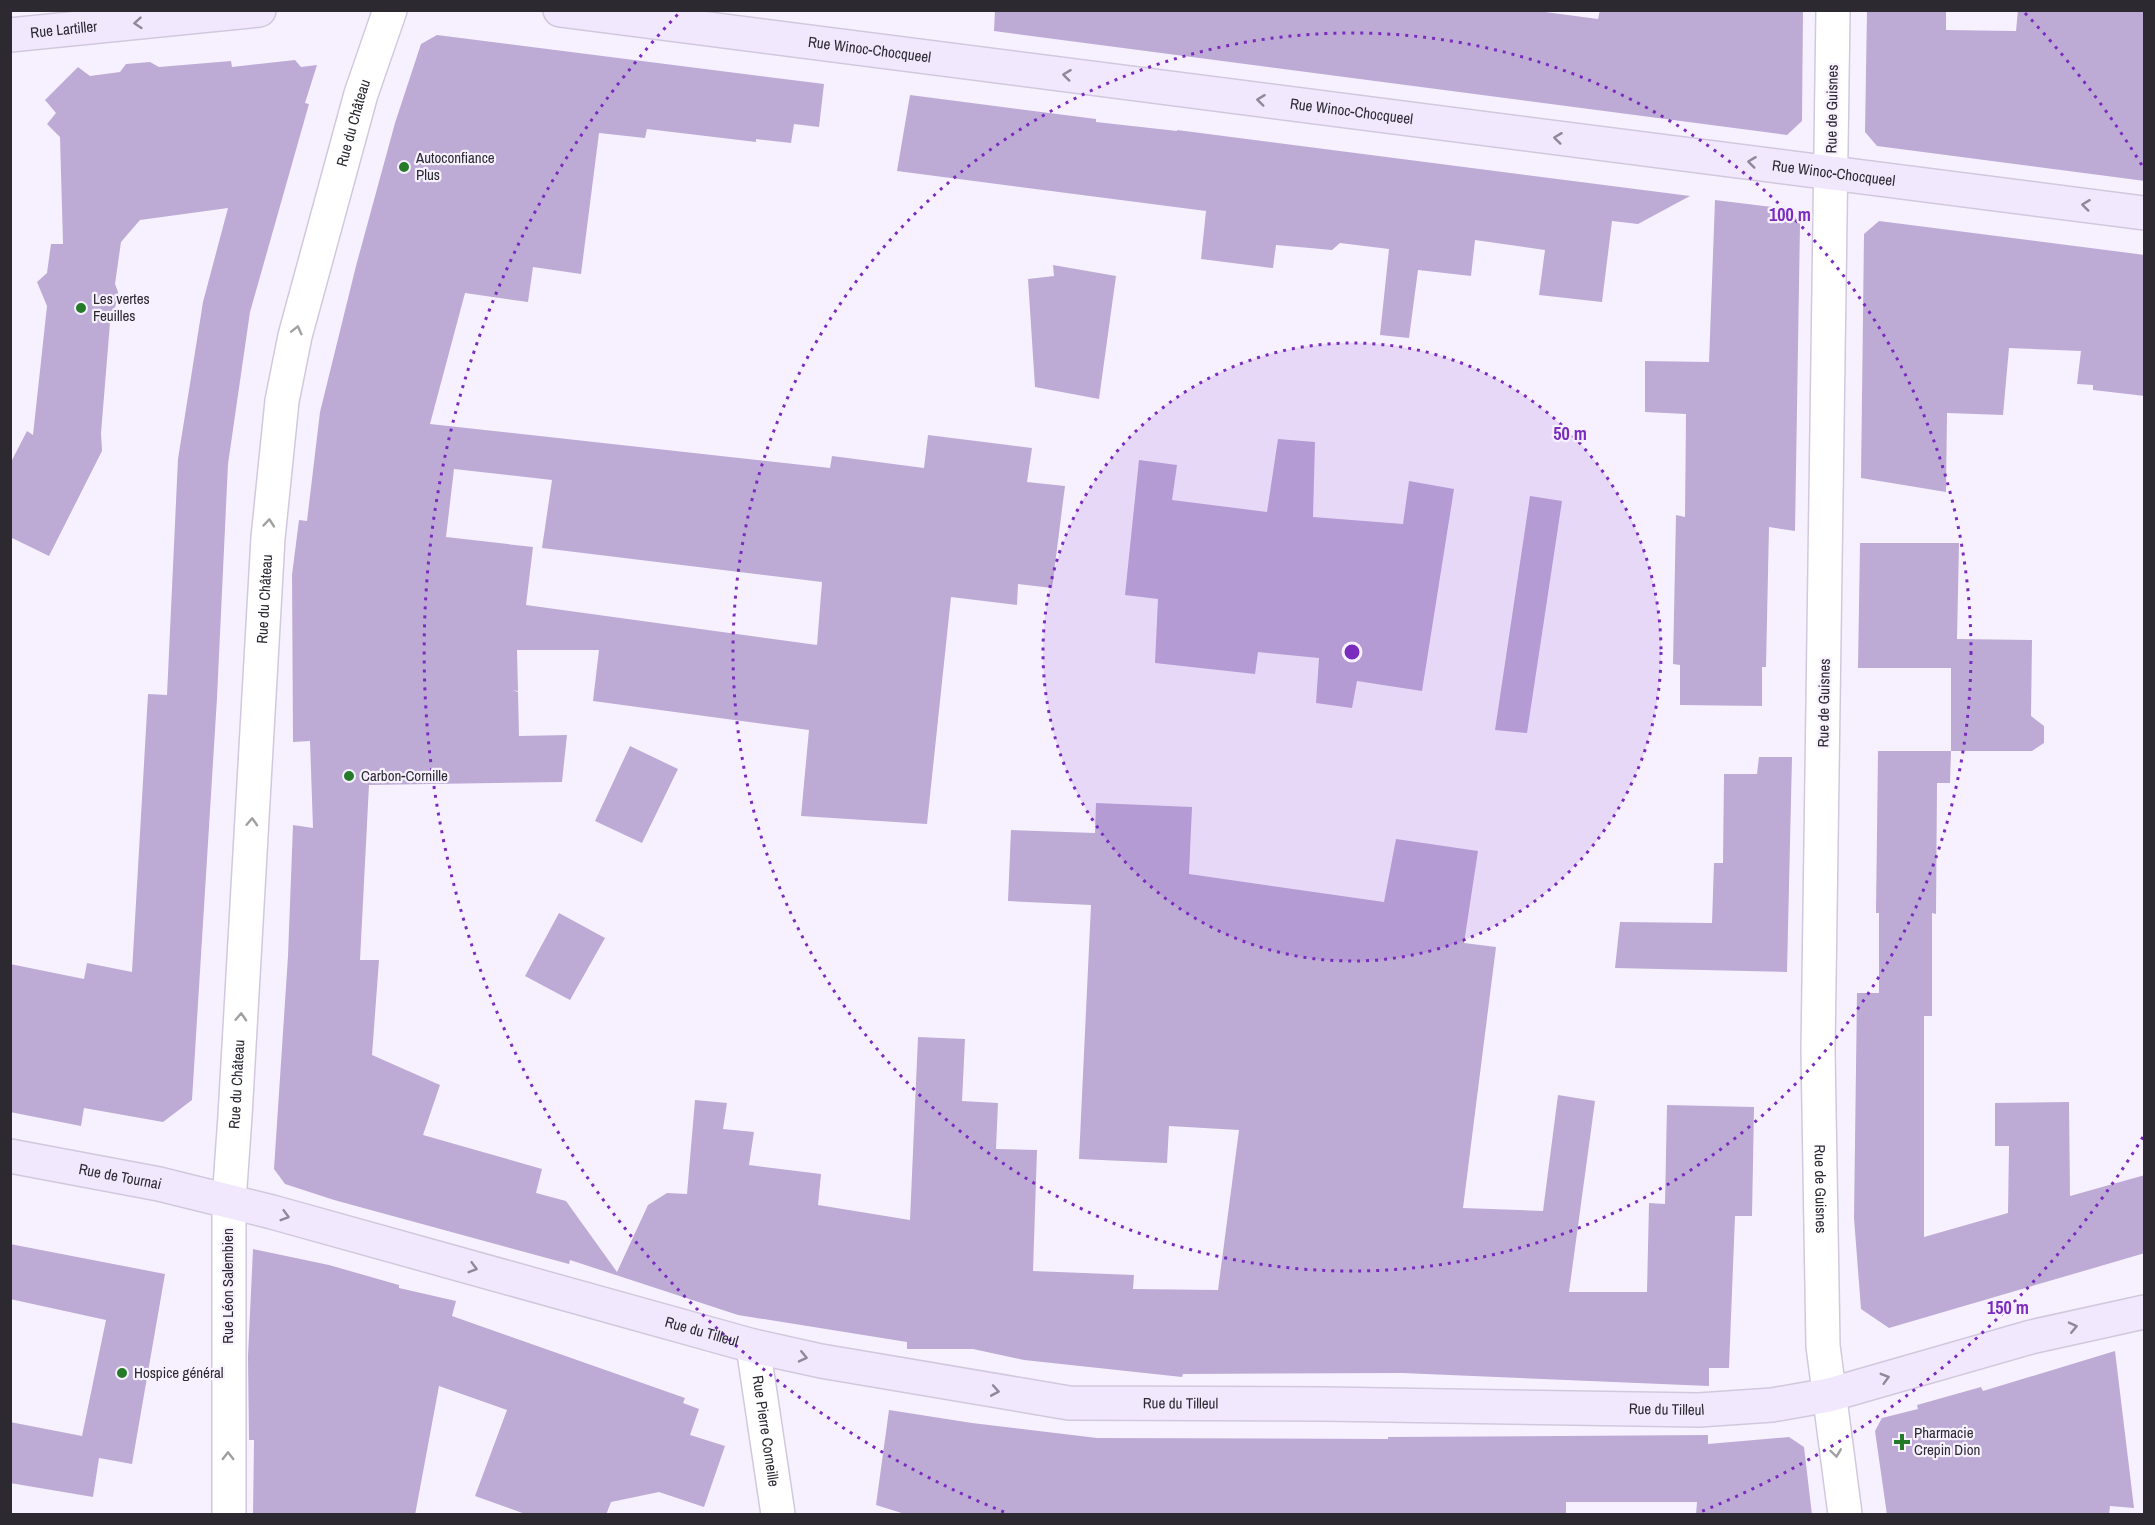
<svg xmlns="http://www.w3.org/2000/svg" width="2155" height="1525" viewBox="0 0 2155 1525" font-family="'Archivo Narrow',sans-serif">
<style>
.building{fill:#bdabd6;fill-rule:evenodd}
.lines{fill:none;stroke-linecap:round;stroke-linejoin:round}
.street-casing{stroke:#d1c8de;stroke-width:36}
.secondary-casing{stroke:#d1c8de;stroke-width:36}
.street{stroke:#fff;stroke-width:33}
.secondary{stroke:#f2e8fe;stroke-width:33}
.oneway{stroke:#8f8898}
.oneway2{stroke:#a09fa2}
.ring{fill:none;stroke:#7b2cbf;stroke-width:3;stroke-dasharray:3 6}
.poi-dot{fill:#257b29;stroke:#f7f1ff;stroke-width:2}
.labels{text-anchor:middle;stroke-width:4.5;stroke-linejoin:round;paint-order:stroke}
.street-label{font-size:15px;fill:#2c2931;stroke:#f7f1ff}
.poi-label{font-size:15px;fill:#2c2931;stroke:#f7f1ff;text-anchor:start}
.centre{fill:#7b2cbf;stroke:#f7f1ff;stroke-width:3}
.ring-label{font-size:18px;text-anchor:middle;font-weight:bold;fill:#7b2cbf;stroke:#f7f1ff;stroke-width:4.5;stroke-linejoin:round;paint-order:stroke}
</style>
<rect width="100%" height="100%" fill="#f7f1ff"/>
<!-- building -->
<path class="building" d="M 995,10 L 1530,10 L 1598,19 L 1600,10 L 1803,10 L 1802,121 L 1787,135 L 994,31 Z
M 1867,10 L 1946,10 L 1946,30 L 2016,31 L 2018,10 L 2145,10 L 2145,181 L 1877,146 L 1865,132 Z
M 437,35 L 824,84 L 819,127 L 794,124 L 791,143 L 756,139 L 756,142 L 647,129 L 645,138 L 599,133 L 581,274 L 533,267 L 528,302 L 465,293 L 430,424 L 830,468 L 832,456 L 924,468 L 928,435 L 1032,448 L 1027,482 L 1065,486 L 1052,588 L 1018,584 L 1017,605 L 951,597 L 927,824 L 801,816 L 809,730 L 593,701 L 599,650 L 517,650 L 518,691 L 513,690 L 518,692 L 519,736 L 567,735 L 562,782 L 369,785 L 360,960 L 379,960 L 372,1055 L 440,1085 L 423,1135 L 542,1169 L 536,1193 L 566,1201 L 617,1272 L 648,1205 L 667,1193 L 687,1194 L 695,1100 L 727,1103 L 723,1129 L 754,1132 L 749,1165 L 821,1174 L 818,1205 L 910,1220 L 918,1037 L 965,1039 L 962,1101 L 998,1103 L 996,1149 L 1037,1150 L 1033,1271 L 1134,1275 L 1133,1289 L 1218,1290 L 1239,1130 L 1169,1126 L 1167,1163 L 1079,1159 L 1091,905 L 1008,901 L 1011,830 L 1095,833 L 1096,803 L 1192,807 L 1189,874 L 1384,902 L 1396,839 L 1478,851 L 1464,943 L 1496,947 L 1463,1208 L 1543,1211 L 1558,1095 L 1595,1101 L 1569,1292 L 1647,1292 L 1649,1203 L 1665,1204 L 1667,1105 L 1754,1107 L 1752,1216 L 1735,1216 L 1729,1368 L 1709,1368 L 1709,1386 L 1402,1373 L 1183,1374 L 1182,1377 L 1024,1360 L 973,1349 L 907,1349 L 907,1342 L 738,1315 L 570,1260 L 569,1264 L 334,1200 L 285,1184 L 274,1169 L 288,956 L 293,825 L 313,828 L 310,741 L 293,742 L 292,575 L 299,520 L 307,521 L 320,412 L 356,266 L 395,123 L 421,44 ZM 454,469 L 552,480 L 542,548 L 822,582 L 817,645 L 526,605 L 533,547 L 446,537 Z
M 295,60 L 301,67 L 317,65 L 305,103 L 309,104 L 250,312 L 228,464 L 217,698 L 192,1100 L 163,1122 L 84,1108 L 81,1126 L 10,1112 L 10,964 L 84,979 L 87,963 L 132,972 L 148,694 L 167,695 L 178,459 L 203,302 L 228,208 L 140,220 L 121,242 L 115,284 L 118,292 L 116,304 L 110,323 L 101,433 L 102,451 L 49,556 L 10,537 L 10,464 L 27,431 L 33,435 L 47,306 L 37,282 L 47,273 L 51,244 L 63,244 L 60,137 L 47,124 L 56,113 L 45,100 L 78,67 L 90,76 L 120,72 L 126,64 L 150,62 L 159,67 L 231,61 L 232,67 Z
M 910,95 L 1096,119 L 1096,122 L 1177,131 L 1177,130 L 1690,196 L 1638,224 L 1612,221 L 1602,302 L 1539,295 L 1545,250 L 1475,240 L 1471,276 L 1418,270 L 1409,338 L 1380,335 L 1389,249 L 1340,243 L 1332,250 L 1276,245 L 1273,268 L 1201,259 L 1206,211 L 897,171 Z
M 1715,200 L 1789,209 L 1800,224 L 1795,531 L 1769,527 L 1766,667 L 1762,667 L 1762,706 L 1680,705 L 1680,665 L 1673,664 L 1676,515 L 1685,517 L 1686,414 L 1645,412 L 1645,361 L 1709,362 Z
M 1879,221 L 2145,255 L 2145,396 L 2093,390 L 2093,385 L 2077,384 L 2081,351 L 2009,348 L 2003,415 L 1947,413 L 1946,492 L 1861,478 L 1864,234 Z
M 1053,265 L 1116,276 L 1099,399 L 1035,387 L 1028,279 L 1054,276 Z
M 1278,439 L 1315,442 L 1313,517 L 1403,524 L 1409,481 L 1454,489 L 1422,691 L 1357,681 L 1352,708 L 1316,703 L 1319,658 L 1258,652 L 1255,674 L 1155,663 L 1158,599 L 1125,595 L 1139,460 L 1177,465 L 1172,500 L 1267,512 Z
M 1530,496 L 1562,501 L 1527,733 L 1495,730 Z
M 1860,543 L 1959,543 L 1957,639 L 2032,640 L 2031,716 L 2044,726 L 2044,743 L 2032,751 L 1951,751 L 1951,668 L 1858,668 Z
M 630,746 L 678,769 L 642,843 L 595,821 Z
M 1878,751 L 1951,751 L 1950,783 L 1937,783 L 1936,914 L 1932,913 L 1932,1016 L 1924,1016 L 1924,1237 L 2008,1213 L 2009,1146 L 1995,1146 L 1995,1103 L 2069,1102 L 2070,1196 L 2145,1175 L 2145,1253 L 1889,1328 L 1861,1309 L 1854,1218 L 1857,993 L 1879,993 L 1879,913 L 1876,913 Z
M 1759,757 L 1792,757 L 1787,972 L 1615,968 L 1620,922 L 1712,923 L 1714,863 L 1723,863 L 1724,774 L 1757,774 Z
M 559,913 L 605,938 L 570,1000 L 525,976 Z
M 10,1244 L 165,1274 L 132,1464 L 99,1458 L 93,1497 L 10,1483 L 10,1422 L 82,1436 L 106,1320 L 10,1299 Z
M 253,1249 L 329,1265 L 399,1285 L 399,1288 L 456,1301 L 452,1316 L 685,1398 L 683,1403 L 699,1409 L 690,1435 L 725,1446 L 704,1507 L 659,1492 L 611,1502 L 606,1515 L 528,1515 L 475,1496 L 507,1410 L 439,1386 L 415,1515 L 253,1515 L 254,1440 L 249,1440 L 248,1356 Z
M 2115,1351 L 2134,1508 L 2110,1506 L 2109,1515 L 1887,1515 L 1875,1431 L 1882,1418 L 1918,1409 L 1917,1405 L 1981,1387 L 1983,1391 Z
M 889,1410 L 972,1423 L 1097,1438 L 1388,1439 L 1388,1437 L 1708,1435 L 1708,1444 L 1789,1437 L 1804,1447 L 1812,1515 L 1696,1515 L 1697,1502 L 1566,1502 L 1566,1515 L 908,1515 L 876,1505 Z"/>
<g class="lines">
<defs>
<g id="street">
<path id="s1" d="M 1833,10 L 1818,1051 L 1823,1346 L 1845,1514"/>
<path id="s2" d="M 753,1346 L 778,1514"/>
<path id="s3" d="M 229,1514 L 229,1201 L 235,1116 L 268,538 L 282,401 L 295,336 L 361,94 L 390,10"/>
</g>
<g id="secondary">
<path id="s4" d="M 560,10 L 2144,213"/>
<path id="s5" d="M 10,35 L 259,10"/>
<path id="s6" d="M 10,1156 L 159,1184 L 272,1212 L 753,1346 L 821,1361 L 1069,1403 L 1324,1404 L 1699,1410 L 1772,1405 L 1829,1395 L 2031,1337 L 2144,1312"/>
</g>
</defs>
<!-- street casing -->
<use href="#street" class="street-casing"/>
<!-- secondary casing -->
<use href="#secondary" class="secondary-casing"/>
<!-- street -->
<use href="#street" class="street"/>
<!-- secondary -->
<use href="#secondary" class="secondary"/>
</g>
<!-- one-way arrows -->
<defs><path id="oneway-chevron" d="M-2-3.5L2.5 0L-2 3.5" fill="none" stroke-width="1.6" stroke-linecap="round" stroke-linejoin="round" transform="scale(1.5)"/></defs>
<g class="oneway">
<use href="#oneway-chevron" transform="translate(138 23) rotate(175)"/>
<use href="#oneway-chevron" transform="translate(1067 75) rotate(-173)"/>
<use href="#oneway-chevron" transform="translate(1261 100) rotate(-173)"/>
<use href="#oneway-chevron" transform="translate(1558 138) rotate(-173)"/>
<use href="#oneway-chevron" transform="translate(1752 162) rotate(-173)"/>
<use href="#oneway-chevron" transform="translate(2086 205) rotate(-173)"/>
<use href="#oneway-chevron" transform="translate(285 1216) rotate(16)"/>
<use href="#oneway-chevron" transform="translate(473 1268) rotate(16)"/>
<use href="#oneway-chevron" transform="translate(2073 1327) rotate(-13)"/>
<use href="#oneway-chevron" transform="translate(803 1357) rotate(13)"/>
<use href="#oneway-chevron" transform="translate(1885 1378) rotate(-16)"/>
<use href="#oneway-chevron" transform="translate(995 1391) rotate(10)"/>
</g>
<g class="oneway2">
<use href="#oneway-chevron" transform="translate(297 330) rotate(-76)"/>
<use href="#oneway-chevron" transform="translate(269 523) rotate(-85)"/>
<use href="#oneway-chevron" transform="translate(252 822) rotate(-87)"/>
<use href="#oneway-chevron" transform="translate(241 1017) rotate(-87)"/>
<use href="#oneway-chevron" transform="translate(1836 1453) rotate(82)"/>
<use href="#oneway-chevron" transform="translate(228 1456) rotate(-90)"/>
</g>
<!-- distance rings -->
<circle cx="1352" cy="652" r="309" fill="#7b2cbf" fill-opacity=".12"/>
<g class="ring">
<circle cx="1352" cy="652" r="309"/>
<circle cx="1352" cy="652" r="619"/>
<path d="M2143 1137A928 928 0 0 1 1700 1512M1004 1512A928 928 0 0 1 679 13M2025 13A928 928 0 0 1 2143 167"/>
</g>
<!-- markers -->
<g class="poi-dot">
<circle cx="404" cy="167" r="6"/>
<circle cx="81" cy="308" r="6"/>
<circle cx="349" cy="776" r="6"/>
<circle cx="122" cy="1373" r="6"/>
<path d="M1899 1433h6v6h6v6h-6v6h-6v-6h-6v-6h6z"/>
</g>
<g class="labels">
<!-- street labels -->
<g class="street-label">
<text dy="5" stroke="none"><textPath href="#s5" startOffset="54">Rue Lartiller</textPath></text>
<text dy="5" stroke="none"><textPath href="#s4" startOffset="312">Rue Winoc-Chocqueel</textPath></text>
<text transform="translate(1832 109) rotate(-89)" y="5">Rue de Guisnes</text>
<text dy="5" stroke="none"><textPath href="#s4" startOffset="798">Rue Winoc-Chocqueel</textPath></text>
<text dy="5" stroke="none"><textPath href="#s3" startOffset="1402">Rue du Château</textPath></text>
<text dy="5" stroke="none"><textPath href="#s4" startOffset="1284">Rue Winoc-Chocqueel</textPath></text>
<text dy="5" stroke="none"><textPath href="#s3" startOffset="916">Rue du Château</textPath></text>
<text transform="translate(1824 703) rotate(-89)" y="5">Rue de Guisnes</text>
<text dy="5" stroke="none"><textPath href="#s3" startOffset="430">Rue du Château</textPath></text>
<text dy="5" stroke="none"><textPath href="#s6" startOffset="112">Rue de Tournai</textPath></text>
<text dy="5" stroke="none"><textPath href="#s1" startOffset="1179">Rue de Guisnes</textPath></text>
<text transform="translate(228 1286) rotate(-90)" y="5">Rue Léon Salembien</text>
<text dy="5" stroke="none"><textPath href="#s6" startOffset="714">Rue du Tilleul</textPath></text>
<text dy="5" stroke="none"><textPath href="#s6" startOffset="1200">Rue du Tilleul</textPath></text>
<text dy="5" stroke="none"><textPath href="#s6" startOffset="1686">Rue du Tilleul</textPath></text>
<text dy="5" stroke="none"><textPath href="#s2" startOffset="86">Rue Pierre Corneille</textPath></text>
</g>
<!-- poi labels -->
<g class="poi-label">
<text x="416" y="163">Autoconfiance<tspan x="416" dy="17">Plus</tspan></text>
<text x="93" y="304">Les vertes<tspan x="93" dy="17">Feuilles</tspan></text>
<text x="361" y="781">Carbon-Cornille</text>
<text x="134" y="1378">Hospice général</text>
<text x="1914" y="1438">Pharmacie<tspan x="1914" dy="17">Crepin Dion</tspan></text>
</g>
</g>
<circle cx="1352" cy="652" r="9" class="centre"/>
<g class="ring-label">
<text x="1790" y="221">100 m</text>
<text x="1570" y="440">50 m</text>
<text x="2008" y="1314">150 m</text>
</g>
<!-- border -->
<rect width="2155" height="1525" fill="none" stroke="#2c2931" stroke-width="24"/>
</svg>
